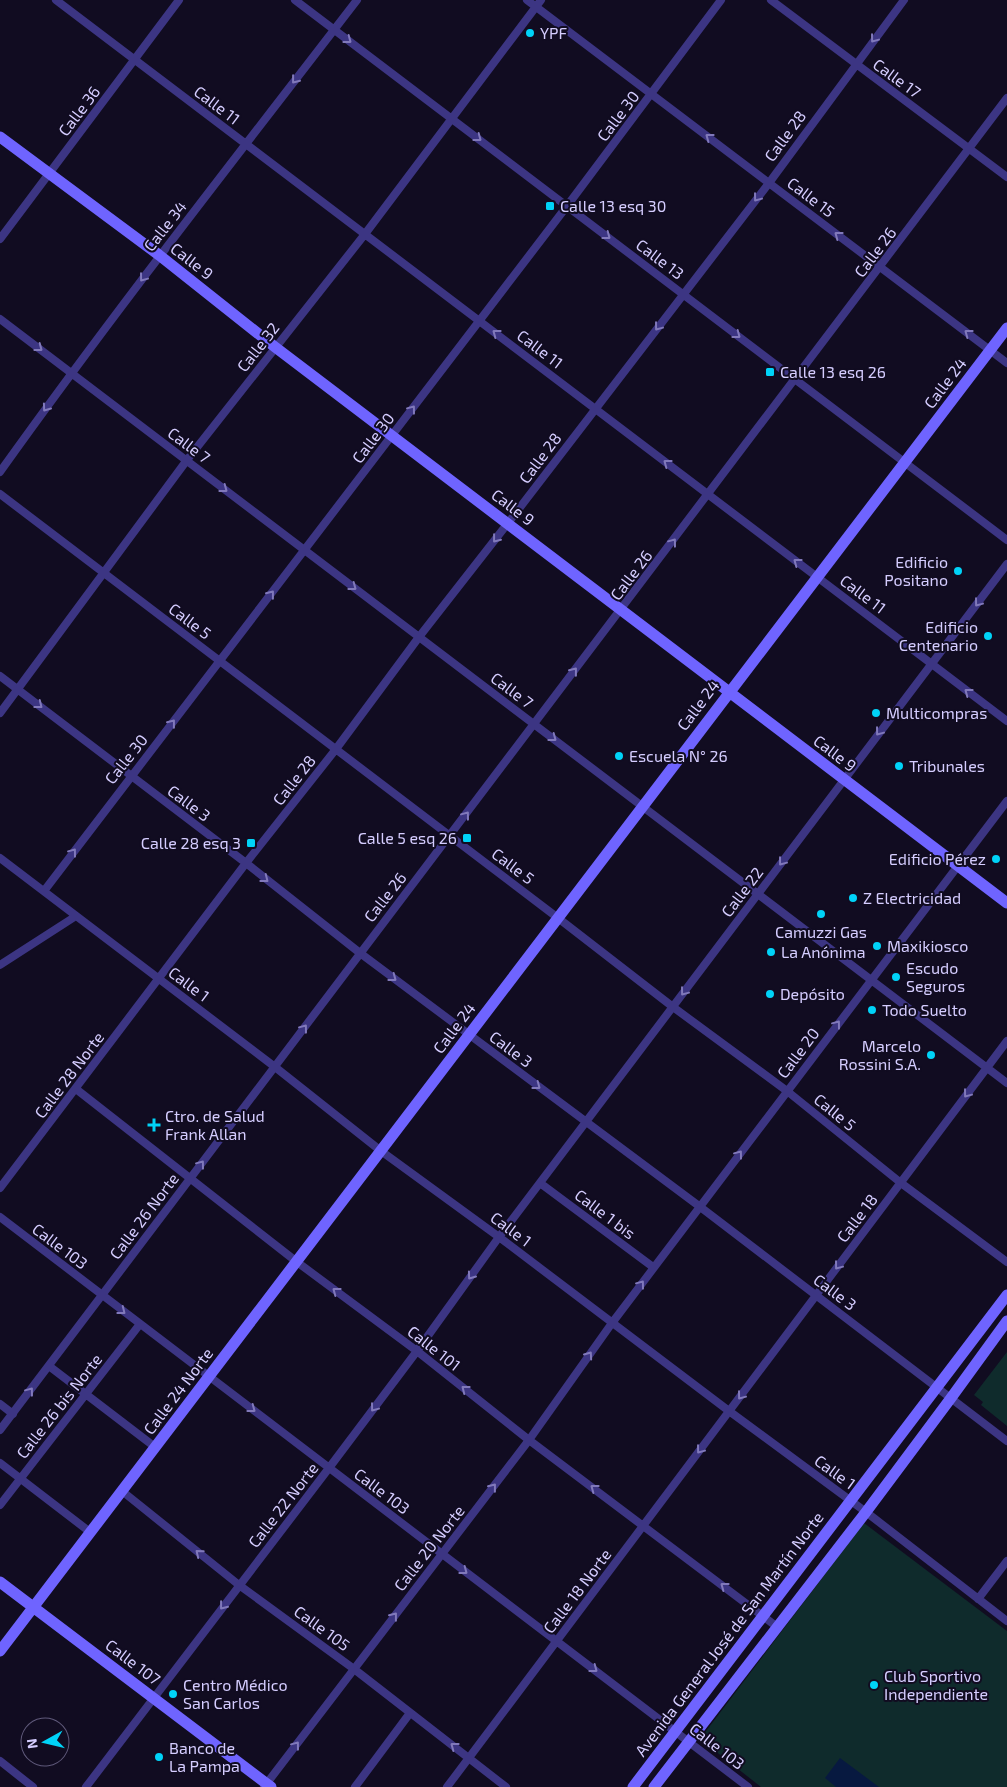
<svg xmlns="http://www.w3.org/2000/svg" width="1007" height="1787" viewBox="0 0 1007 1787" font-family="'Exo 2',sans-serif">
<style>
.green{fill:#0f2b2c}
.water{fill:#071940}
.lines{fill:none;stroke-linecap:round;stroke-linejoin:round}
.street{stroke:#3c3583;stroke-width:8}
.secondary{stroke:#6f64ff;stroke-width:11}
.oneway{stroke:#8179bb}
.poi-dot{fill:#00d3f8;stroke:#110c21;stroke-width:2}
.labels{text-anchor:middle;stroke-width:4;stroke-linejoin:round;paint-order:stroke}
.poi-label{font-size:16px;fill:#d5cdff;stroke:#110c21;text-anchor:start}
.street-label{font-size:16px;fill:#d5cdff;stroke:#110c21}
</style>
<rect width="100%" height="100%" fill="#110c21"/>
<!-- green -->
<path class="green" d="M 1007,1352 L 1007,1426 L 981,1405 L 983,1402 L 974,1395 Z
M 864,1523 L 1007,1631 L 1007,1787 L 761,1787 L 700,1739 Z"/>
<!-- water -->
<path class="water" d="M 840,1758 L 879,1787 L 836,1787 L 825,1778 Z"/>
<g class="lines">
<!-- street -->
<path class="street" d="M 56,0 L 1007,721
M 295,0 L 1007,540
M 527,0 L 1007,363
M 771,0 L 1007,177
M 0,239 L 179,0
M 0,319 L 1007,1083
M 0,472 C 115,311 237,156 357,0
M 0,494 L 558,918 L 673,1007 L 787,1091 L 901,1183 L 1007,1262
M 0,676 L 246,863 L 360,953 L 699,1206 L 1007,1441
M 0,713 L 187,460 L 365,234 L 541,0
M 0,858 L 275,1067 L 381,1151 L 499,1237 L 729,1411 L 866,1512 L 1007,1621
M 44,891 L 567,206 L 721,0
M 0,965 L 76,916
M 76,1089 L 297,1262 L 417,1351 L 529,1440 L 776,1626
M 540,1183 L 653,1267
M 0,1188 L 246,863 L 336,749 L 419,637 L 508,523 L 769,183 L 904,0
M 0,1217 L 748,1787
M 49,1366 L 155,1447
M 0,1404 L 13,1414
M 0,1430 L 1007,98
M 0,1463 L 90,1532
M 122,1491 L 239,1585 L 354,1669 L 506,1787
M 0,1505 L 140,1324
M 978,1599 L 1007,1561
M 0,1761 L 33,1787
M 86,1787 L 329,1468 L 417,1351 L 499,1237 L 1007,564
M 264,1787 L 529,1440 L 612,1323 L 1007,801
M 355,1787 L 410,1713
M 447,1787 L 1007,1041"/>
<!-- secondary -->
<path class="secondary" d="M 0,137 L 159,255 L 275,347 L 1007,903
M 0,1582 L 271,1787
M 0,1651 L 1007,328
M 633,1787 L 1007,1295
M 654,1787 L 866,1512 L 951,1398 L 1007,1321"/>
</g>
<!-- one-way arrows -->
<defs><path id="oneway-chevron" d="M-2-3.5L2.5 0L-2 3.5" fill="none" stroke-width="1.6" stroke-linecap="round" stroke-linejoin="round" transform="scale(1.25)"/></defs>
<g class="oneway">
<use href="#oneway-chevron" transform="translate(874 39) rotate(127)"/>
<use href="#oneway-chevron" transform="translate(348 40) rotate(37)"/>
<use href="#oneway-chevron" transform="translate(295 80) rotate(128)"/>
<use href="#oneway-chevron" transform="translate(709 137) rotate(-143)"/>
<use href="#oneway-chevron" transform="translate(478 138) rotate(37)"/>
<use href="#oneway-chevron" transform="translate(757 198) rotate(127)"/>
<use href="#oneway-chevron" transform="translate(838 235) rotate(-143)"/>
<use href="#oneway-chevron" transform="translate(607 236) rotate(37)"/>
<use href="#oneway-chevron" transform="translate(143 278) rotate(127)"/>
<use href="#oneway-chevron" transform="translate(658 327) rotate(127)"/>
<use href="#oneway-chevron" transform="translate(496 333) rotate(-143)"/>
<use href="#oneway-chevron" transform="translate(968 333) rotate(-143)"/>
<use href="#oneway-chevron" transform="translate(737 335) rotate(37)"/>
<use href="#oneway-chevron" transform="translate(39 348) rotate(37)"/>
<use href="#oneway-chevron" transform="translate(46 408) rotate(126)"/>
<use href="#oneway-chevron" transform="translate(412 409) rotate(-53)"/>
<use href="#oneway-chevron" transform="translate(667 463) rotate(-143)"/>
<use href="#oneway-chevron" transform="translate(224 489) rotate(37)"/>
<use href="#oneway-chevron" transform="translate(496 539) rotate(128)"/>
<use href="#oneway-chevron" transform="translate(673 542) rotate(-53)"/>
<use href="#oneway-chevron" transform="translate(797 562) rotate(-143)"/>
<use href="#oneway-chevron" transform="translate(353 587) rotate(37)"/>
<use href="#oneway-chevron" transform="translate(271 594) rotate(-52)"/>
<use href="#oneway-chevron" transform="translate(978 603) rotate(127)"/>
<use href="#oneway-chevron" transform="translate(574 671) rotate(-52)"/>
<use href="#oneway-chevron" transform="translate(968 692) rotate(-143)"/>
<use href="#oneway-chevron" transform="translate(39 705) rotate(38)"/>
<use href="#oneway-chevron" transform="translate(172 723) rotate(-52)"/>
<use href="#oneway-chevron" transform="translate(879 732) rotate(127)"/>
<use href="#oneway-chevron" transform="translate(553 738) rotate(37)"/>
<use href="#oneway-chevron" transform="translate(466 815) rotate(-53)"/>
<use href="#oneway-chevron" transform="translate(73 852) rotate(-53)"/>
<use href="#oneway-chevron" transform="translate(782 862) rotate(127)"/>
<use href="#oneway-chevron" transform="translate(265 879) rotate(38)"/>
<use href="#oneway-chevron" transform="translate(393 978) rotate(37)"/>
<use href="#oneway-chevron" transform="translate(684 992) rotate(127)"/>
<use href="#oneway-chevron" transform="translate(837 1024) rotate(-53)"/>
<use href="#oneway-chevron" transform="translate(304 1028) rotate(-53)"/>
<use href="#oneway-chevron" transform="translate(537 1086) rotate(37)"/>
<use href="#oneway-chevron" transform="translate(967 1094) rotate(127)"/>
<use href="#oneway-chevron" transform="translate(739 1154) rotate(-53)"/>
<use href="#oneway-chevron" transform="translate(201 1164) rotate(-53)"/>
<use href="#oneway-chevron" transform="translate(838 1266) rotate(127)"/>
<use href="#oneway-chevron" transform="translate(471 1276) rotate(126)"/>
<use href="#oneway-chevron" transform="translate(641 1284) rotate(-53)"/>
<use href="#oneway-chevron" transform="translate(336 1291) rotate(-143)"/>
<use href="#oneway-chevron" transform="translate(122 1311) rotate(38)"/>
<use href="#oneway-chevron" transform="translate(589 1355) rotate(-55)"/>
<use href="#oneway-chevron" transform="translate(465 1389) rotate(-142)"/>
<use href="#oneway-chevron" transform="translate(30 1391) rotate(-53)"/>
<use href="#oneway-chevron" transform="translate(741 1396) rotate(127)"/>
<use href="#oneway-chevron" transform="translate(374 1408) rotate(127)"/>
<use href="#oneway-chevron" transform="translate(252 1409) rotate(37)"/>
<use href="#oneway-chevron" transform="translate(700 1450) rotate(127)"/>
<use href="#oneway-chevron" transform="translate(493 1487) rotate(-52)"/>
<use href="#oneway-chevron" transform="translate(594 1488) rotate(-143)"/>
<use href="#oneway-chevron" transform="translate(199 1553) rotate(-141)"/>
<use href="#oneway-chevron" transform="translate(464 1571) rotate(37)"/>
<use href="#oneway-chevron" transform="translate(724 1586) rotate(-143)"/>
<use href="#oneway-chevron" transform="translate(223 1606) rotate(128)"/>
<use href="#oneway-chevron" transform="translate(394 1616) rotate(-52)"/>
<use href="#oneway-chevron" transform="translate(594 1669) rotate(37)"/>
<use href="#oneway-chevron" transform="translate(296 1745) rotate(-53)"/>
<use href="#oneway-chevron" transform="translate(454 1746) rotate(-143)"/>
</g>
<!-- markers -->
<g class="poi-dot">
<circle cx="530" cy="33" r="5"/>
<rect x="545" y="201" width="10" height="10" rx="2.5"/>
<rect x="765" y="367" width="10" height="10" rx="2.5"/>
<circle cx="958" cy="571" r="5"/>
<circle cx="988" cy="636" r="5"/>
<circle cx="876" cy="713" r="5"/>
<circle cx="619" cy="756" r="5"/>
<circle cx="899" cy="766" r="5"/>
<rect x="462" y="833" width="10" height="10" rx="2.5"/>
<rect x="246" y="838" width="10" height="10" rx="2.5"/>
<circle cx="996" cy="859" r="5"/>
<circle cx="853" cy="898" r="5"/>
<circle cx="821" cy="914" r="5"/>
<circle cx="877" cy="946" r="5"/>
<circle cx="771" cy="952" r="5"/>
<circle cx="896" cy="977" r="5"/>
<circle cx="770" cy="994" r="5"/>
<circle cx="872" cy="1010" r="5"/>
<circle cx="931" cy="1055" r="5"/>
<path d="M151.5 1117.5h5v5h5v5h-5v5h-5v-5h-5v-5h5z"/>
<circle cx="874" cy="1685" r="5"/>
<circle cx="173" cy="1694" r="5"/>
<circle cx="159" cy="1757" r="5"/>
</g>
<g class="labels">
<!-- poi labels -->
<g class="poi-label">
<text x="540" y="39">YPF</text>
<text x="560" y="212">Calle 13 esq 30</text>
<text x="780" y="378">Calle 13 esq 26</text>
<text x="948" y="568" text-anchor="end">Edificio<tspan x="948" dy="18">Positano</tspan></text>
<text x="978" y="633" text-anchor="end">Edificio<tspan x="978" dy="18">Centenario</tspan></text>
<text x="886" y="719">Multicompras</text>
<text x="629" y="762">Escuela N° 26</text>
<text x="909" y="772">Tribunales</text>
<text x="457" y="844" text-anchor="end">Calle 5 esq 26</text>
<text x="241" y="849" text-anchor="end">Calle 28 esq 3</text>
<text x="986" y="865" text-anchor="end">Edificio Pérez</text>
<text x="863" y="904">Z Electricidad</text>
<text x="821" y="938" text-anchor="middle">Camuzzi Gas</text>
<text x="887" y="952">Maxikiosco</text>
<text x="781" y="958">La Anónima</text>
<text x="906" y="974">Escudo<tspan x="906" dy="18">Seguros</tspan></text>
<text x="780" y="1000">Depósito</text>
<text x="882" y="1016">Todo Suelto</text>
<text x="921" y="1052" text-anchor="end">Marcelo<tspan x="921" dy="18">Rossini S.A.</tspan></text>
<text x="165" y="1122">Ctro. de Salud<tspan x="165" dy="18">Frank Allan</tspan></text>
<text x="884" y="1682">Club Sportivo<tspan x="884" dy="18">Independiente</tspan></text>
<text x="183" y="1691">Centro Médico<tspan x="183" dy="18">San Carlos</tspan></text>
<text x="169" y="1754">Banco de<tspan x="169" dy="18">La Pampa</tspan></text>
</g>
<!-- street labels -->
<g class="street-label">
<text transform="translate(897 78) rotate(36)" y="6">Calle 17</text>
<text transform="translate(217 105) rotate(37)" y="6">Calle 11</text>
<text transform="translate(79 111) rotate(-53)" y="6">Calle 36</text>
<text transform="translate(618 116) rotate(-53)" y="6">Calle 30</text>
<text transform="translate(785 136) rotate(-54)" y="6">Calle 28</text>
<text transform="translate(811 197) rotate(37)" y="6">Calle 15</text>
<text transform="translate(165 226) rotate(-52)" y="6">Calle 34</text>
<text transform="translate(875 252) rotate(-53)" y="6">Calle 26</text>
<text transform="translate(660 259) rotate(37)" y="6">Calle 13</text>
<text transform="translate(192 261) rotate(38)" y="6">Calle 9</text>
<text transform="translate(258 347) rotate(-52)" y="6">Calle 32</text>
<text transform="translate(540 349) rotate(37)" y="6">Calle 11</text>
<text transform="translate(945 383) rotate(-53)" y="6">Calle 24</text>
<text transform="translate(373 438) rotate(-53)" y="6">Calle 30</text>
<text transform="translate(189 445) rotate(37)" y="6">Calle 7</text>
<text transform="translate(540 458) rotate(-53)" y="6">Calle 28</text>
<text transform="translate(513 507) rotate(37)" y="6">Calle 9</text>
<text transform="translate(631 575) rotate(-53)" y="6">Calle 26</text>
<text transform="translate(863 594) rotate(37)" y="6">Calle 11</text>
<text transform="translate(190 621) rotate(37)" y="6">Calle 5</text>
<text transform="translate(512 690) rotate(37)" y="6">Calle 7</text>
<text transform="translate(698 705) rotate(-53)" y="6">Calle 24</text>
<text transform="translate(835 753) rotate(37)" y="6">Calle 9</text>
<text transform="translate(126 759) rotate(-52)" y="6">Calle 30</text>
<text transform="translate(294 780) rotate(-52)" y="6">Calle 28</text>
<text transform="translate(189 803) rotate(37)" y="6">Calle 3</text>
<text transform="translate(513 866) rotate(37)" y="6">Calle 5</text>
<text transform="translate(742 892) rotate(-53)" y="6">Calle 22</text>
<text transform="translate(385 897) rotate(-52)" y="6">Calle 26</text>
<text transform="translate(189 984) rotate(37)" y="6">Calle 1</text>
<text transform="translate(454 1028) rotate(-53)" y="6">Calle 24</text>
<text transform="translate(511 1049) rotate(37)" y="6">Calle 3</text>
<text transform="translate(798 1053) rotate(-53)" y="6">Calle 20</text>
<text transform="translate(69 1075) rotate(-53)" y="6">Calle 28 Norte</text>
<text transform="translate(835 1112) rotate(39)" y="6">Calle 5</text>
<text transform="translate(605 1214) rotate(37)" y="6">Calle 1 bis</text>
<text transform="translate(144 1216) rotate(-53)" y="6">Calle 26 Norte</text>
<text transform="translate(857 1218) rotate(-53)" y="6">Calle 18</text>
<text transform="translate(511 1229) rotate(37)" y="6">Calle 1</text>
<text transform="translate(60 1246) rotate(37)" y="6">Calle 103</text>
<text transform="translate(835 1292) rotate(37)" y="6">Calle 3</text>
<text transform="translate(434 1348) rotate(38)" y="6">Calle 101</text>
<text transform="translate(178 1391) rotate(-53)" y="6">Calle 24 Norte</text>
<text transform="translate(59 1406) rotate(-52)" y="6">Calle 26 bis Norte</text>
<text transform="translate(835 1472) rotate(36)" y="6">Calle 1</text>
<text transform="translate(382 1491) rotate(37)" y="6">Calle 103</text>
<text transform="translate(283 1505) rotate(-52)" y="6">Calle 22 Norte</text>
<text transform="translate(429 1548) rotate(-52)" y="6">Calle 20 Norte</text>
<text transform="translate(577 1591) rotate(-53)" y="6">Calle 18 Norte</text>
<text transform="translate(322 1628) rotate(36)" y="6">Calle 105</text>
<text transform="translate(729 1634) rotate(-53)" y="6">Avenida General José de San Martín Norte</text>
<text transform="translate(133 1662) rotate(37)" y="6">Calle 107</text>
<text transform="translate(717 1746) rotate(38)" y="6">Calle 103</text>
</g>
</g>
<!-- north arrow -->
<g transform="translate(45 1742) rotate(262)"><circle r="24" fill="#110c21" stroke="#5f597a"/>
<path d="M0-4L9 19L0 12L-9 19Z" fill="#00d3f8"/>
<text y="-8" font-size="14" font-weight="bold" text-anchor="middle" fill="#d5cdff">N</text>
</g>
</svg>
